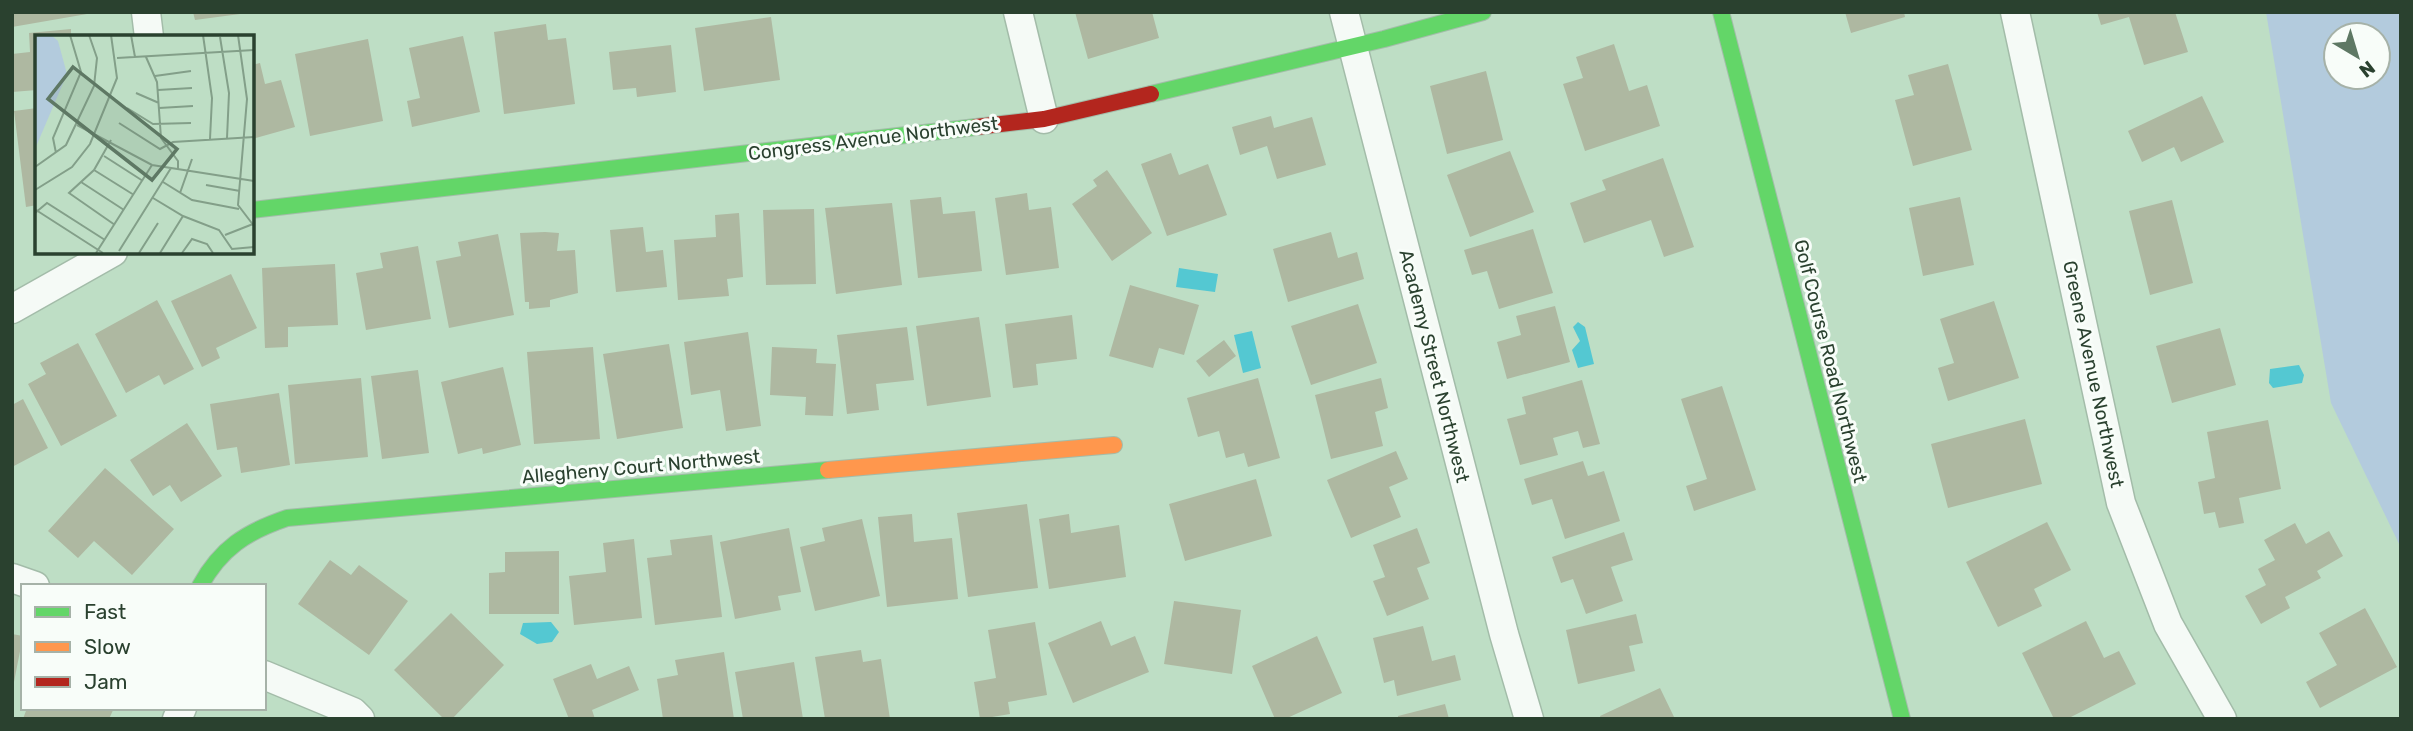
<svg xmlns="http://www.w3.org/2000/svg" width="2413" height="731" viewBox="0 0 2413 731" font-family="Rubik,sans-serif">
<style>
.green{fill:#b3cbdd;fill-rule:evenodd}
.water{fill:#54c8d2}
.building{fill:#aeb8a1}
.lines{fill:none;stroke-linecap:round;stroke-linejoin:round}
.street-casing{stroke:#a3bca9;stroke-width:31}
.fast-casing{stroke:#a3bca9;stroke-width:18}
.slow-casing{stroke:#a3bca9;stroke-width:18}
.jam-casing{stroke:#a3bca9;stroke-width:18}
.street{stroke:#f5faf6;stroke-width:28}
.fast{stroke:#63d668;stroke-width:16}
.slow{stroke:#ff974d;stroke-width:16}
.jam{stroke:#b3261e;stroke-width:16}
.labels{text-anchor:middle;stroke-width:6;stroke-linejoin:round;paint-order:stroke}
.street-label{font-size:19px;fill:#2a412f;stroke:#f8fdf9}
.inset-road{fill:none;stroke:#839f89;stroke-width:2}
.view{fill:#5e7864;fill-opacity:0.15;stroke:#5e7864;stroke-width:3.5}
.inset-edge{fill:none;stroke:#2a412f;stroke-width:3.5}
</style>
<rect width="100%" height="100%" fill="#bedec5"/>
<!-- green -->
<path class="green" d="M 2266,12 L 2401,12 L 2401,548 L 2331,403 ZM 2336,35 L 2378,35 L 2378,77 L 2336,77 Z"/>
<!-- water -->
<path class="water" d="M 1179,268 L 1218,274 L 1215,292 L 1176,287 Z
M 1578,322 L 1585,327 L 1594,364 L 1578,368 L 1572,350 L 1580,341 L 1573,327 Z
M 1252,331 L 1261,368 L 1243,373 L 1234,335 Z
M 2299,365 L 2304,375 L 2302,383 L 2273,388 L 2269,383 L 2270,369 Z
M 551,622 L 559,632 L 552,642 L 537,644 L 520,634 L 523,623 Z"/>
<!-- building -->
<path class="building" d="M 12,12 L 87,12 L 87,14 L 12,27 Z
M 193,12 L 240,12 L 240,14 L 195,20 Z
M 1075,12 L 1152,12 L 1159,38 L 1088,59 Z
M 1845,12 L 1904,12 L 1905,17 L 1851,33 Z
M 2097,12 L 2175,12 L 2188,52 L 2144,65 L 2129,17 L 2101,25 Z
M 771,17 L 780,80 L 704,91 L 695,28 Z
M 546,24 L 548,40 L 566,38 L 575,104 L 504,114 L 494,32 Z
M 71,29 L 71,37 L 37,37 L 37,90 L 12,92 L 12,54 L 30,52 L 29,33 Z
M 463,36 L 480,112 L 412,127 L 407,101 L 420,98 L 409,48 Z
M 368,39 L 383,121 L 310,136 L 295,54 Z
M 1614,44 L 1629,91 L 1647,85 L 1660,126 L 1585,151 L 1563,84 L 1583,78 L 1576,57 Z
M 671,45 L 676,92 L 637,97 L 636,88 L 613,90 L 609,52 Z
M 260,63 L 265,84 L 281,80 L 295,127 L 252,139 L 252,65 Z
M 1948,64 L 1972,150 L 1913,166 L 1895,100 L 1914,95 L 1908,75 Z
M 1486,71 L 1503,140 L 1447,154 L 1430,86 Z
M 2202,96 L 2224,142 L 2181,162 L 2174,147 L 2142,162 L 2128,131 Z
M 37,108 L 37,205 L 26,207 L 14,111 Z
M 1271,116 L 1274,128 L 1312,117 L 1326,165 L 1277,179 L 1267,146 L 1240,155 L 1232,127 Z
M 1510,151 L 1534,212 L 1470,237 L 1447,175 Z
M 1171,153 L 1179,175 L 1208,164 L 1227,215 L 1167,236 L 1141,164 Z
M 1663,158 L 1694,247 L 1664,257 L 1651,220 L 1584,243 L 1570,203 L 1606,190 L 1602,180 Z
M 1107,170 L 1152,233 L 1112,261 L 1072,204 L 1097,186 L 1093,180 Z
M 1027,193 L 1029,210 L 1051,207 L 1059,268 L 1006,275 L 995,198 Z
M 941,197 L 943,214 L 975,211 L 982,271 L 918,278 L 910,200 Z
M 1960,197 L 1974,265 L 1923,276 L 1909,208 Z
M 2172,200 L 2193,283 L 2150,295 L 2129,211 Z
M 892,203 L 902,285 L 836,294 L 825,208 Z
M 814,209 L 816,284 L 766,285 L 763,210 Z
M 739,213 L 743,277 L 727,279 L 729,296 L 678,300 L 674,240 L 716,237 L 715,215 Z
M 643,227 L 646,252 L 663,250 L 667,287 L 616,292 L 610,230 Z
M 1533,229 L 1553,293 L 1499,309 L 1487,271 L 1472,275 L 1464,250 Z
M 545,232 L 559,233 L 557,251 L 575,250 L 578,293 L 550,300 L 550,307 L 529,309 L 529,302 L 525,302 L 520,233 Z
M 1331,232 L 1338,258 L 1357,252 L 1364,279 L 1288,302 L 1273,249 Z
M 498,234 L 514,315 L 449,328 L 436,261 L 461,256 L 458,242 Z
M 418,246 L 431,319 L 366,330 L 356,273 L 383,268 L 380,253 Z
M 335,264 L 338,325 L 288,327 L 288,347 L 265,348 L 262,268 Z
M 231,274 L 257,328 L 216,348 L 220,358 L 202,367 L 171,301 Z
M 1130,285 L 1199,305 L 1184,355 L 1159,348 L 1153,368 L 1109,356 Z
M 157,300 L 194,369 L 164,385 L 159,375 L 126,393 L 95,334 Z
M 1994,301 L 2019,378 L 1948,401 L 1938,368 L 1954,363 L 1940,319 Z
M 1358,304 L 1377,363 L 1311,385 L 1291,326 Z
M 1555,306 L 1570,362 L 1507,379 L 1497,342 L 1521,335 L 1516,316 Z
M 1072,315 L 1077,359 L 1036,364 L 1038,385 L 1013,388 L 1005,324 Z
M 979,317 L 991,397 L 927,406 L 916,326 Z
M 907,327 L 914,380 L 876,384 L 879,410 L 847,414 L 837,335 Z
M 2220,328 L 2236,385 L 2172,403 L 2156,346 Z
M 748,332 L 761,426 L 726,431 L 720,390 L 691,395 L 684,342 Z
M 1224,340 L 1236,356 L 1209,377 L 1196,361 Z
M 78,343 L 117,416 L 61,446 L 28,384 L 46,374 L 40,363 Z
M 669,344 L 683,428 L 617,439 L 603,354 Z
M 593,347 L 600,439 L 534,444 L 527,352 Z
M 772,347 L 817,349 L 816,363 L 836,364 L 833,416 L 805,415 L 806,397 L 770,395 Z
M 503,367 L 521,445 L 483,454 L 482,448 L 458,454 L 441,382 Z
M 418,370 L 429,453 L 382,459 L 371,376 Z
M 361,378 L 368,457 L 295,464 L 288,385 Z
M 1258,378 L 1280,458 L 1248,467 L 1244,453 L 1226,458 L 1219,431 L 1198,437 L 1187,398 Z
M 1381,378 L 1388,408 L 1375,412 L 1383,446 L 1331,459 L 1315,395 Z
M 1582,380 L 1600,444 L 1583,448 L 1578,431 L 1553,438 L 1558,455 L 1520,465 L 1507,419 L 1526,414 L 1522,397 Z
M 1722,386 L 1756,490 L 1694,511 L 1686,486 L 1707,479 L 1681,399 Z
M 279,393 L 290,465 L 241,473 L 237,447 L 217,450 L 210,404 Z
M 23,399 L 48,448 L 12,467 L 12,405 Z
M 2025,419 L 2042,484 L 1948,508 L 1931,444 Z
M 2268,420 L 2281,489 L 2239,498 L 2244,523 L 2219,528 L 2215,512 L 2204,514 L 2198,482 L 2215,478 L 2207,432 Z
M 187,423 L 222,476 L 181,502 L 170,485 L 153,496 L 130,460 Z
M 1396,451 L 1408,479 L 1389,487 L 1401,517 L 1351,538 L 1327,480 Z
M 1583,461 L 1588,476 L 1604,471 L 1620,521 L 1565,539 L 1552,499 L 1532,505 L 1524,479 Z
M 105,468 L 174,529 L 132,575 L 94,541 L 78,558 L 48,531 Z
M 1256,479 L 1272,536 L 1185,561 L 1169,504 Z
M 1027,504 L 1038,588 L 968,597 L 957,513 Z
M 912,514 L 914,542 L 952,538 L 958,599 L 887,607 L 878,517 Z
M 1069,514 L 1071,533 L 1119,525 L 1126,577 L 1049,589 L 1039,519 Z
M 862,519 L 880,596 L 815,611 L 800,547 L 825,541 L 822,528 Z
M 2047,522 L 2071,570 L 2034,589 L 2042,606 L 1998,627 L 1966,562 Z
M 2295,523 L 2306,544 L 2329,531 L 2343,556 L 2317,571 L 2321,578 L 2285,597 L 2290,608 L 2261,624 L 2245,596 L 2266,585 L 2258,569 L 2275,560 L 2264,540 Z
M 789,528 L 801,592 L 778,596 L 781,610 L 735,619 L 720,542 Z
M 1417,528 L 1430,563 L 1417,568 L 1429,599 L 1387,616 L 1373,581 L 1385,577 L 1373,545 Z
M 1624,532 L 1633,560 L 1611,567 L 1623,601 L 1586,614 L 1573,579 L 1561,583 L 1552,557 Z
M 712,535 L 722,617 L 655,625 L 647,558 L 672,555 L 670,540 Z
M 634,539 L 642,618 L 574,625 L 569,576 L 606,572 L 603,543 Z
M 559,551 L 559,614 L 489,614 L 489,573 L 505,572 L 505,552 Z
M 330,560 L 351,575 L 359,565 L 408,601 L 369,655 L 298,604 Z
M 1174,601 L 1241,610 L 1232,674 L 1164,664 Z
M 2365,608 L 2397,667 L 2320,708 L 2306,682 L 2337,665 L 2319,633 Z
M 451,613 L 504,665 L 452,719 L 444,719 L 394,670 Z
M 1636,614 L 1643,643 L 1629,646 L 1635,671 L 1578,684 L 1566,630 Z
M 1101,621 L 1111,646 L 1135,636 L 1149,672 L 1073,703 L 1048,643 Z
M 2086,621 L 2104,658 L 2119,651 L 2136,684 L 2067,719 L 2054,719 L 2022,653 Z
M 1035,622 L 1047,695 L 1008,702 L 1010,714 L 980,719 L 974,682 L 996,678 L 988,630 Z
M 1423,626 L 1432,661 L 1455,655 L 1461,680 L 1397,696 L 1394,680 L 1384,683 L 1373,638 Z
M 12,634 L 23,636 L 13,687 L 12,686 Z
M 1317,636 L 1342,693 L 1285,719 L 1275,719 L 1252,666 Z
M 861,650 L 863,662 L 881,659 L 890,719 L 825,719 L 815,657 Z
M 724,652 L 734,719 L 663,719 L 657,679 L 678,675 L 675,660 Z
M 794,662 L 803,719 L 743,719 L 735,672 Z
M 591,664 L 597,679 L 629,666 L 639,690 L 592,710 L 595,719 L 569,719 L 553,679 Z
M 1660,688 L 1675,719 L 1601,719 L 1600,716 Z
M 1445,704 L 1449,719 L 1398,719 L 1398,716 Z
M 27,708 L 114,708 L 109,719 L 23,719 Z"/>
<g class="lines">
<defs>
<path id="street" d="M 146,12 L 149,37
M 1018,12 L 1044,119
M 1344,12 L 1504,634 L 1529,719
M 2015,12 L 2121,503 L 2168,624 L 2222,719
M 12,309 L 113,252
M 12,578 L 35,586
M 264,675 L 353,712 L 360,719
M 177,719 L 182,708"/>
<path id="fast" d="M 1721,12 L 1902,719
M 1151,94 L 1384,39 L 1483,12
M 252,210 L 976,127
M 200,586 C 221,548 246,532 287,518 L 828,470"/>
<path id="slow" d="M 828,470 L 1114,445"/>
<path id="jam" d="M 976,127 L 1044,119 L 1151,94"/>
</defs>
<!-- street casing -->
<use href="#street" class="street-casing"/>
<!-- fast casing -->
<use href="#fast" class="fast-casing"/>
<!-- slow casing -->
<use href="#slow" class="slow-casing"/>
<!-- jam casing -->
<use href="#jam" class="jam-casing"/>
<!-- street -->
<use href="#street" class="street"/>
<!-- fast -->
<use href="#fast" class="fast"/>
<!-- slow -->
<use href="#slow" class="slow"/>
<!-- jam -->
<use href="#jam" class="jam"/>
</g>
<g class="labels">
<!-- street labels -->
<g class="street-label">
<text transform="translate(873 138) rotate(-7)" y="7">Congress Avenue Northwest</text>
<text transform="translate(1831 361) rotate(76)" y="7">Golf Course Road Northwest</text>
<text transform="translate(1435 366) rotate(76)" y="7">Academy Street Northwest</text>
<text transform="translate(2094 374) rotate(78)" y="7">Greene Avenue Northwest</text>
<text transform="translate(641 466) rotate(-5)" y="7">Allegheny Court Northwest</text>
</g>
</g>
<!-- overview -->
<g transform="translate(35 35)">
<rect width="219" height="219" fill="#bedec5"/>
<path d="M 0,0 L 16,0 L 23,6 L 32,39 L 0,114 Z" fill="#b3cbdd"/>
<path class="inset-road" d="M 96,0 L 100,22M 168,0 L 177,63 L 175,104M 203,0 L 212,64 L 203,170 L 219,191M 185,2 L 194,58 L 192,103M 111,22 L 122,47 L 126,103 L 143,126 L 143,134M 82,23 L 219,15M 120,41 L 156,36M 123,55 L 157,53M 101,58 L 124,68M 92,73 L 118,89 L 156,88M 124,73 L 158,71M 84,88 L 125,114 L 138,107 L 219,102M 42,90 L 117,130 L 219,146M 76,105 L 59,135 L 34,158 L 80,190M 21,118 L 18,103 L 46,37 L 35,0M 69,121 L 108,146M 0,132 L 31,110 L 59,51 L 62,23 L 54,0M 59,135 L 99,160M 46,147 L 89,175M 128,147 L 157,165 L 204,174M 171,150 L 205,156M 0,155 L 37,132 L 55,109 L 82,43 L 76,0M 145,158 L 157,124M 118,163 L 148,181 L 184,195 L 197,214 L 219,212M 1,175 L 68,218M 0,178 L 12,168 L 70,205M 190,200 L 218,189M 84,216 L 136,133M 61,218 L 117,130M 104,218 L 123,188M 125,218 L 148,181M 147,218 L 157,204 L 172,209 L 178,218"/>
<path class="view" d="M 38,32 L 142,114 L 117,145 L 13,64 Z"/>
<rect width="219" height="219" class="inset-edge"/>
</g>
<!-- border -->
<rect width="2413" height="731" fill="none" stroke="#2a412f" stroke-width="28"/>
<!-- legend -->
<rect x="21" y="584" width="245" height="126" fill="#f8fdf9" stroke="#a6b2a8" stroke-width="2"/>
<rect x="35" y="607" width="35" height="10" fill="#63d668" stroke="#a6b2a8" stroke-width="2"/>
<text x="84" y="619" font-size="21" fill="#2a412f">Fast</text>
<rect x="35" y="642" width="35" height="10" fill="#ff974d" stroke="#a6b2a8" stroke-width="2"/>
<text x="84" y="654" font-size="21" fill="#2a412f">Slow</text>
<rect x="35" y="677" width="35" height="10" fill="#b3261e" stroke="#a6b2a8" stroke-width="2"/>
<text x="84" y="689" font-size="21" fill="#2a412f">Jam</text>
<!-- north arrow -->
<g transform="translate(2357 56) rotate(142)"><circle r="33" fill="#f8fdf9" stroke="#a6b2a8" stroke-width="2"/>
<path d="M0-5L12 26L0 18L-12 26Z" fill="#5e7864"/>
<text y="-10" font-size="19" font-weight="bold" text-anchor="middle" fill="#2a412f">N</text>
</g>
</svg>
